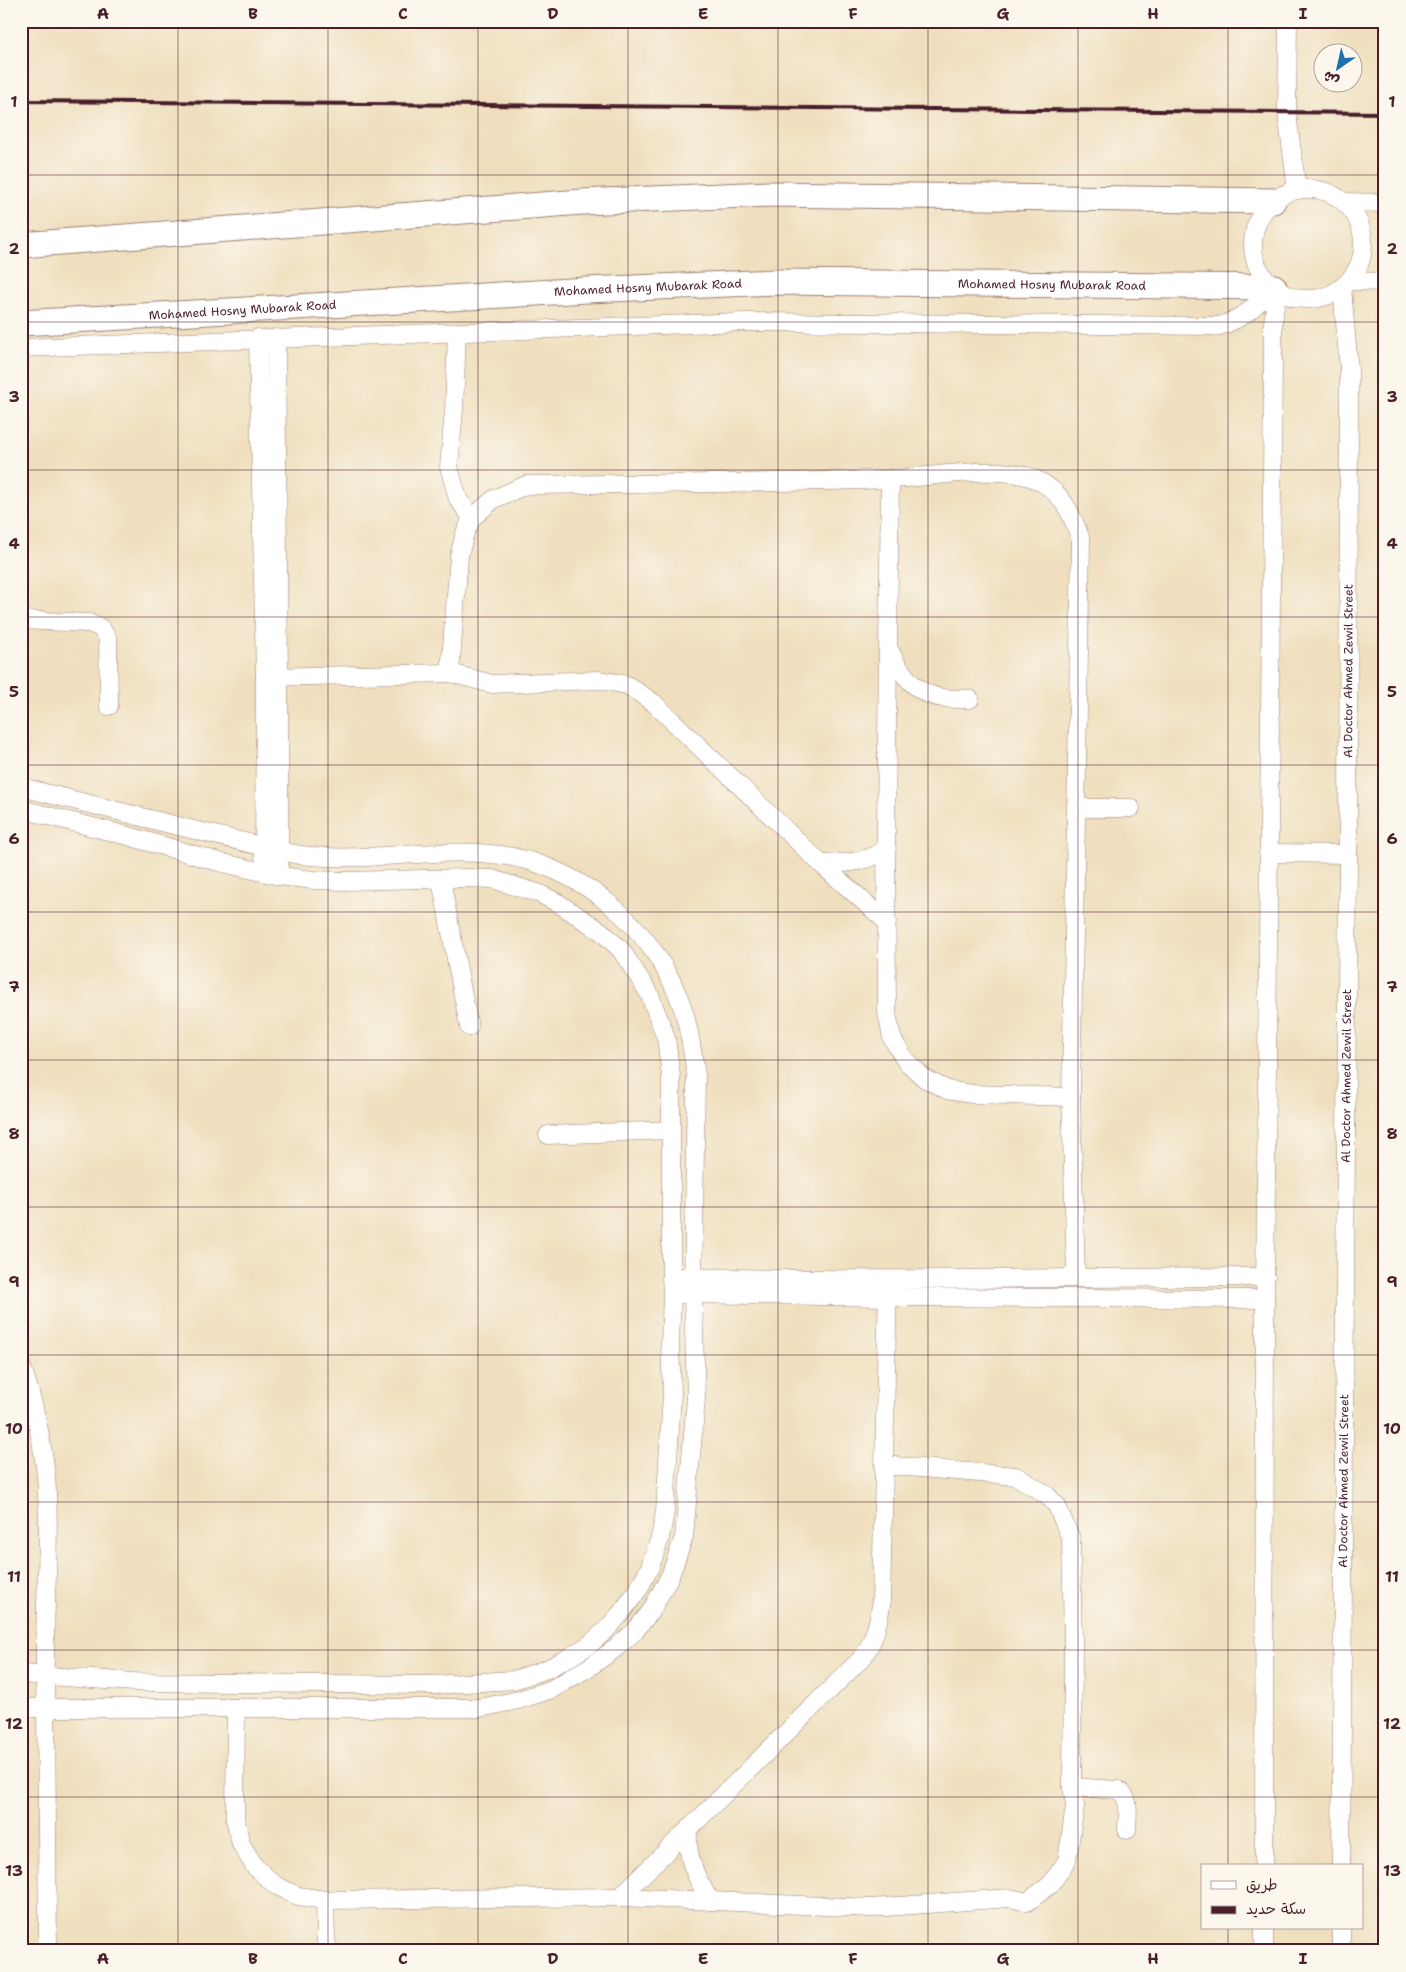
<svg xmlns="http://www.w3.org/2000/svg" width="1406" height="1972" viewBox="0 0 1406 1972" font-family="'Shantell Sans','Playpen Sans Arabic',sans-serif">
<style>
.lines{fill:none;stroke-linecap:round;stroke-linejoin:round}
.minor-casing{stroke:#9c7f74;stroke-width:19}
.highway-casing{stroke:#9c7f74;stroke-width:27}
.minor{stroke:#fff;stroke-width:18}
.highway{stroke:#fff;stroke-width:25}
.rail{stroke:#4a1f2b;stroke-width:4}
.grid{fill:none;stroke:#4a1f2b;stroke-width:1;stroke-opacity:0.55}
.labels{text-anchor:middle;stroke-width:4.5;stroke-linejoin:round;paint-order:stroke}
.street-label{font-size:12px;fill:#4a1f2b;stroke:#fbf7ec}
.neatline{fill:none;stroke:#4a1f2b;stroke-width:2}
.grid-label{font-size:16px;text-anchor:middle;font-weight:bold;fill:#4a1f2b}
</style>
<rect width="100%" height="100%" fill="#fbf7ec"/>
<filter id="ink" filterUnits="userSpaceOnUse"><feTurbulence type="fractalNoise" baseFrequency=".02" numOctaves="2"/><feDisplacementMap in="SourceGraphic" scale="10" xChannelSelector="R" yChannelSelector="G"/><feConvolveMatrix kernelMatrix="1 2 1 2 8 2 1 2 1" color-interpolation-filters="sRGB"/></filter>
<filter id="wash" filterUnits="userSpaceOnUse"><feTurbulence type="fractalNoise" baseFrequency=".0096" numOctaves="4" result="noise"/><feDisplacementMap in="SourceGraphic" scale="20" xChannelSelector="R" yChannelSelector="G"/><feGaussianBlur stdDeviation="1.12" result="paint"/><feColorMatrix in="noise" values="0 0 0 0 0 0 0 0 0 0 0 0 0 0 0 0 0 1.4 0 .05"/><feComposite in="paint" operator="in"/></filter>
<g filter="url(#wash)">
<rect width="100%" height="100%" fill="#efdfbe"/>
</g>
<g filter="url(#ink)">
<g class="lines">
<defs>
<g id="minor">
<path d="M 1288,21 L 1287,113 L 1297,190"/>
<circle cx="1308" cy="244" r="55"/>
<path d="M 1344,202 L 1385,203"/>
<path d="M 1349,281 L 1385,282"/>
<path d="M 457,332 L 454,410 L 449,467 L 458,499 L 472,518"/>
<path d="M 258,338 L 265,677 L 264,858"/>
<path d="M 276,338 L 279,677 L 279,876"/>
<path d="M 21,348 L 746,322 L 1219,326 C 1242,320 1258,304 1274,287"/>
<path d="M 890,479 L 886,825 L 887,1013 L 892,1038 L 905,1060 L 924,1078 L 947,1090 L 972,1094 L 1071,1097"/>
<path d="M 21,620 L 89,623 L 101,628 L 108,639 L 109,706"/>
<path d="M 890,651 C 900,673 917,695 943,698 C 952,699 961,699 970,699"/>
<path d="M 450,673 L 459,556 L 465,533 L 472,518 L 494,499 L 526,485 C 647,483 768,484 889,479 C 930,478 998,463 1035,479 C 1062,491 1072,514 1081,540 L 1071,1097 L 1076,1277"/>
<path d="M 265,677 L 450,673 L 492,684 L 600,680 L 627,685 L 654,703 L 821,864 L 887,922"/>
<path d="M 21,787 C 80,802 139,816 198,831 C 223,837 248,843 273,849 C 282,851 292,854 301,855 C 364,863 428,848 491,854 C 578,861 658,929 684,1012 C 690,1033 693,1054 696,1076 L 693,1295 L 696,1399 L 684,1537 L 670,1576 L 651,1611 L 635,1631 L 616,1648 L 591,1666 L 552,1689 L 519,1700 L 480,1708 L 21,1708"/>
<path d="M 1076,808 L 1131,808"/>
<path d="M 21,809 L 128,836 L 219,862 L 279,876 L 314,880 L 345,881 L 466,878 L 492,879 L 538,893 L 558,903 L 602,932 L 621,950 L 649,993 L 666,1038 L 671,1076 L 671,1277 L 672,1294 L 670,1344 L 672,1393 L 665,1512 L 660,1538 L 650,1567 L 638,1590 L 621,1613 L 607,1629 L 589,1645 L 568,1658 L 547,1669 L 514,1680 L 433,1685 L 134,1682 L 21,1674"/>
<path d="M 1268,853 L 1348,854"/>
<path d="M 821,864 C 844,863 869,863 887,848"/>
<path d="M 441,880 L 469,1027"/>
<path d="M 548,1135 L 670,1130"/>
<path d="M 681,1277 C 876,1282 1071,1277 1266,1277"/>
<path d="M 680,1294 L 888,1297 L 1265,1299"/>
<path d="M 21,1365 C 34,1401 42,1439 46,1476 C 52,1553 41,1631 46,1708 L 48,1951"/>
<path d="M 236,1708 L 235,1819 L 241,1844 L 255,1867 L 275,1885 L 298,1896 L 325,1900 L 620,1897 L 871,1908 L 1010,1898 L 1027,1902 L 1050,1885 L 1067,1861 L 1075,1806 L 1072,1787 L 1073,1642 L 1071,1539 L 1057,1506 L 1047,1495 L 1016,1476 L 884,1465"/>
<path d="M 1072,1787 L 1118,1790 C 1132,1798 1127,1816 1127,1830"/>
<path d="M 688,1830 C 686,1856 696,1880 711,1901"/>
<path d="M 1264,1866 L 1265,1299 L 1273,362 L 1273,323 L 1277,289"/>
<path id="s1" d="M 1341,1866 L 1348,854 L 1349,370 L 1342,287"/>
<path d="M 620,1897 L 863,1657 C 874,1640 878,1625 881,1605 L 888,1280"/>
<path d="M 325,1900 L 326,1942 L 330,1951"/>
<path d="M 1264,1951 L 1264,1928"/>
<path d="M 1341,1951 L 1341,1928"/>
</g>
<g id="highway">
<path d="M 21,245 L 582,202 L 769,194 L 1273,201"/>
<path id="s2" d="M 21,323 L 587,290 L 776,282 L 1274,287"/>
</g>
</defs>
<!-- minor casing -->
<use href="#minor" class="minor-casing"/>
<!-- highway casing -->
<use href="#highway" class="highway-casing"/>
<!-- minor -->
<use href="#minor" class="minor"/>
<!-- highway -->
<use href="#highway" class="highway"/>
<!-- rail -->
<path class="rail" d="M 21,101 L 1385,113"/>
</g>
</g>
<!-- grid -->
<path class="grid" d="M 178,21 L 178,1951M 328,21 L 328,1951M 478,21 L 478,1951M 628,21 L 628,1951M 778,21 L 778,1951M 928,21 L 928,1951M 1078,21 L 1078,1951M 1228,21 L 1228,1866M 21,175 L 1385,175M 21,322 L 1385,322M 21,470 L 1385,470M 21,617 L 1385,617M 21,765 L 1385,765M 21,912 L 1385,912M 21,1060 L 1385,1060M 21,1207 L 1385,1207M 21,1355 L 1385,1355M 21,1502 L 1385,1502M 21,1650 L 1385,1650M 21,1797 L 1385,1797M 1228,1928 L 1228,1951"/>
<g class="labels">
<!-- street labels -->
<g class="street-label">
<text dy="4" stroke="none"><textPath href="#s2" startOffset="1032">Mohamed Hosny Mubarak Road</textPath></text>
<text dy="4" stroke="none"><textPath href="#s2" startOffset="628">Mohamed Hosny Mubarak Road</textPath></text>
<text dy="4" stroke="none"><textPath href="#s2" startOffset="222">Mohamed Hosny Mubarak Road</textPath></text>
<text dy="4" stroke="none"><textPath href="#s1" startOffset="1195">Al Doctor Ahmed Zewil Street</textPath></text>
<text dy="4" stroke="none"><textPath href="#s1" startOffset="790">Al Doctor Ahmed Zewil Street</textPath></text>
<text dy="4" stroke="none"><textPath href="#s1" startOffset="385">Al Doctor Ahmed Zewil Street</textPath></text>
</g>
</g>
<!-- margin -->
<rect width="1406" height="1972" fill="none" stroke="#fbf7ec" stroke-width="55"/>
<!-- legend -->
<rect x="1201" y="1864" width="162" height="65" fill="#fbf7ec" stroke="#b4a19f"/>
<rect x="1211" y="1881" width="25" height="8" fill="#ffffff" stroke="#b4a19f"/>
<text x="1246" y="1890" font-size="15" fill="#4a1f2b">طريق</text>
<rect x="1211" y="1906" width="25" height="8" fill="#4a1f2b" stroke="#b4a19f"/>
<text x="1246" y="1914" font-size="15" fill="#4a1f2b">سكة حديد</text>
<!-- north arrow -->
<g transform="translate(1338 68) rotate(214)"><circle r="24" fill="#fbf7ec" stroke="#b4a19f"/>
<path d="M0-4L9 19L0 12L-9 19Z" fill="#1f6fb2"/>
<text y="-8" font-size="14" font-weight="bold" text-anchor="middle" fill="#4a1f2b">ش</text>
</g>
<rect x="28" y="28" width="1350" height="1916" class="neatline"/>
<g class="grid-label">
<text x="103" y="19">A</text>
<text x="253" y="19">B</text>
<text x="403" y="19">C</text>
<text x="553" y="19">D</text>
<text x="703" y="19">E</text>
<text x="853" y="19">F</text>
<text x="1003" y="19">G</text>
<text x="1153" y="19">H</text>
<text x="1303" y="19">I</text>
<text x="14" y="107">1</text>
<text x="1392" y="107">1</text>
<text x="14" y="254">2</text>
<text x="1392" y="254">2</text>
<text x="14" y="402">3</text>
<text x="1392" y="402">3</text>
<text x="14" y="549">4</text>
<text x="1392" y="549">4</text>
<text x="14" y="697">5</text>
<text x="1392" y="697">5</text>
<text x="14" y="844">6</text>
<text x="1392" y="844">6</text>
<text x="14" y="992">7</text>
<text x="1392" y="992">7</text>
<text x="14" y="1139">8</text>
<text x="1392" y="1139">8</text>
<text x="14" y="1287">9</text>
<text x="1392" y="1287">9</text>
<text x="14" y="1434">10</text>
<text x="1392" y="1434">10</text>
<text x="14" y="1582">11</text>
<text x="1392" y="1582">11</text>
<text x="14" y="1729">12</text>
<text x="1392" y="1729">12</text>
<text x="14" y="1876">13</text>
<text x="1392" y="1876">13</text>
<text x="103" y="1964">A</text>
<text x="253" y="1964">B</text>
<text x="403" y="1964">C</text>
<text x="553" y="1964">D</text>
<text x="703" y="1964">E</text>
<text x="853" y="1964">F</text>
<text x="1003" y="1964">G</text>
<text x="1153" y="1964">H</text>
<text x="1303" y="1964">I</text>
</g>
</svg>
